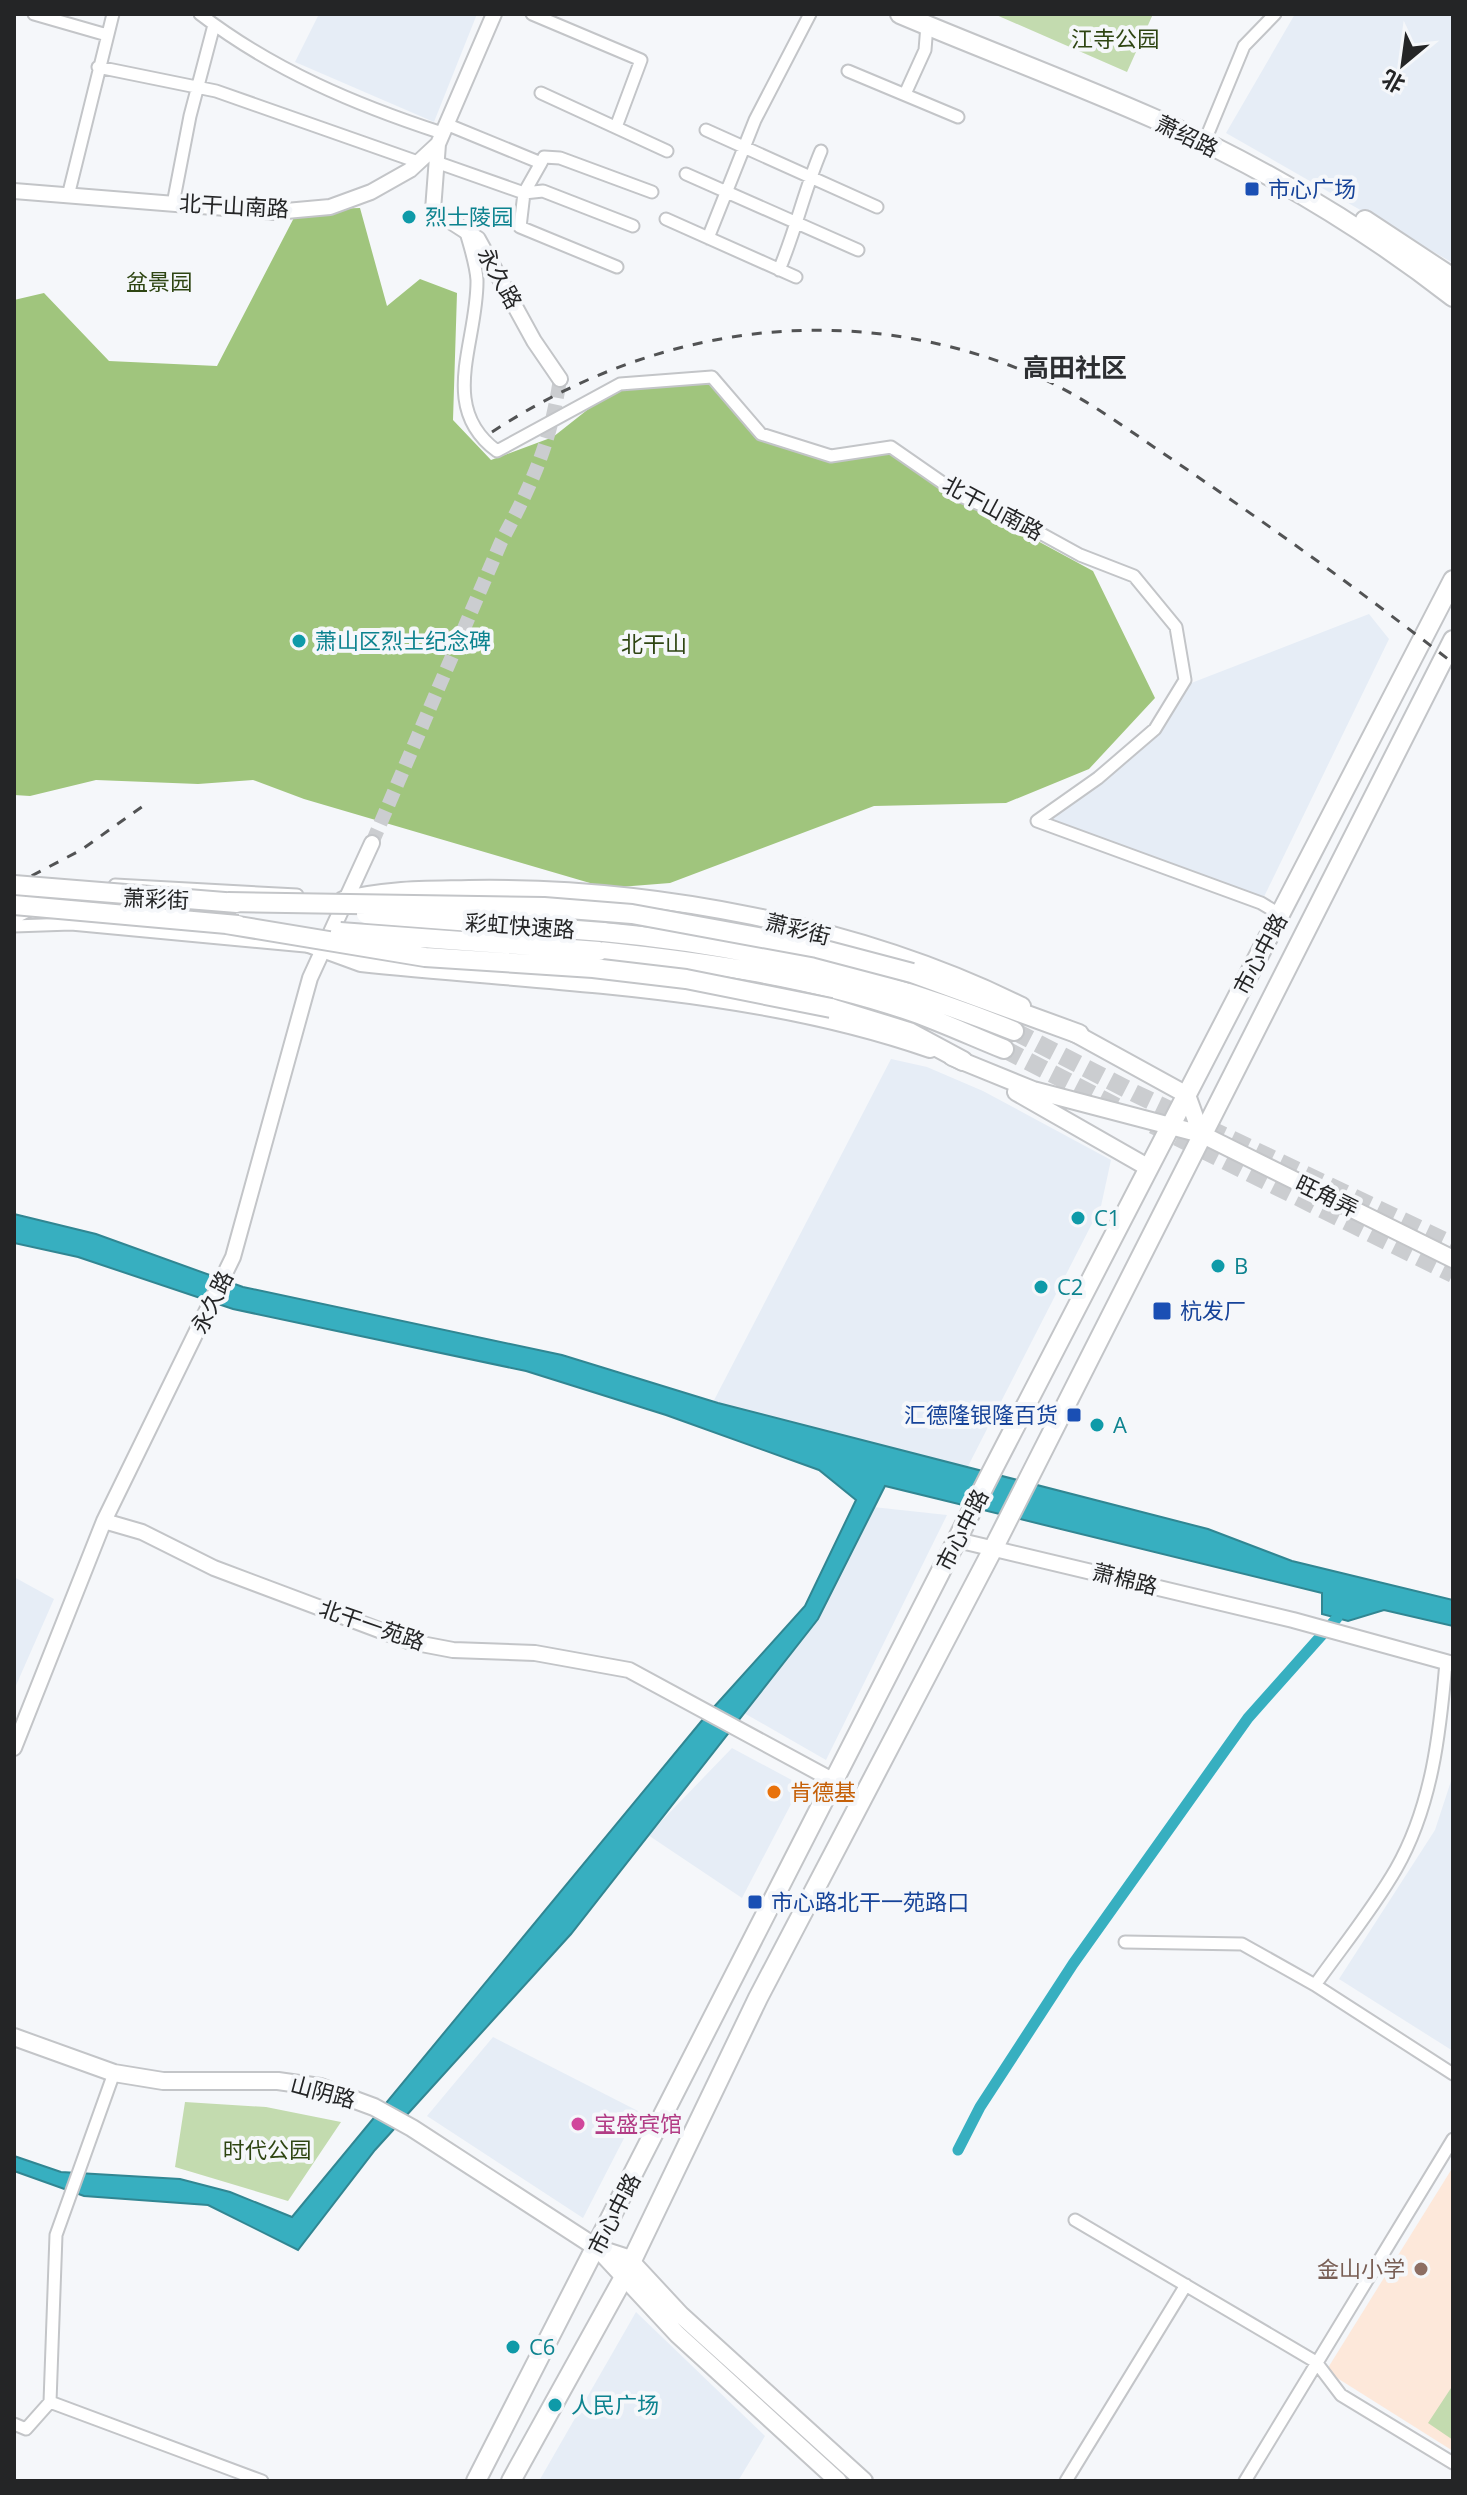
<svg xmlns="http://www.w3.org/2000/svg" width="1467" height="2495" viewBox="0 0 1467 2495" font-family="'Open Sans','Noto Sans SC',sans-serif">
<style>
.built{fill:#e6edf6}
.education{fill:#fde8da}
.green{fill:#c3dbaf}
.forest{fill:#a0c57d}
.water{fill:#37afc0;stroke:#318692;stroke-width:2}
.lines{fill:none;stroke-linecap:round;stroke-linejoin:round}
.canal{stroke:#37afc0;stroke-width:11}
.tertiary-tunnel{stroke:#cbcdd0;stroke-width:14;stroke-dasharray:14 7;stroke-linecap:butt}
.trunk-tunnel{stroke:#cbcdd0;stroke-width:18;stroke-dasharray:18 9;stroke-linecap:butt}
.minor-casing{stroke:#c3c5c8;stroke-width:15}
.tertiary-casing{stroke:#c3c5c8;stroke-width:18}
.secondary-casing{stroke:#c3c5c8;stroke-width:20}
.primary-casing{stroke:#c3c5c8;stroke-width:22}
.trunk-casing{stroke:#c3c5c8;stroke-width:22}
.minor{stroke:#fff;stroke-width:11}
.tertiary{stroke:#fff;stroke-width:14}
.secondary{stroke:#fff;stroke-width:16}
.primary{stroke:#fff;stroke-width:18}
.trunk{stroke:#fff;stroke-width:18}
.rail{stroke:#525354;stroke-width:3;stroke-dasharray:10 10;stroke-linecap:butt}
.trunk-bridge-casing{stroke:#c3c5c8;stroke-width:22;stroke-linecap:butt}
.trunk-bridge{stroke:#fff;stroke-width:18}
.transit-dot{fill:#1a4fb4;stroke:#f5f7fa;stroke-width:3}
.culture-dot{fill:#0f9aa8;stroke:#f5f7fa;stroke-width:3}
.food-dot{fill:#e8710a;stroke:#f5f7fa;stroke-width:3}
.hotel-dot{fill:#d1479c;stroke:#f5f7fa;stroke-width:3}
.education-dot{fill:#8d6e63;stroke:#f5f7fa;stroke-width:3}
.labels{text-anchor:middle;stroke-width:8;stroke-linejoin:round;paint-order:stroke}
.park-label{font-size:22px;fill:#2e4512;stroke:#f5f7fa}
.street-label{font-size:22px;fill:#242526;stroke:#f5f7fa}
.transit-label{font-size:22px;fill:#164399;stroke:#f5f7fa;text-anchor:start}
.culture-label{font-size:22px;fill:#0d838f;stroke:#f5f7fa;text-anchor:start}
.food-label{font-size:22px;fill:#c56008;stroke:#f5f7fa;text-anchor:start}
.hotel-label{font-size:22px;fill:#b23c85;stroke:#f5f7fa;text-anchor:start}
.education-label{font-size:22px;fill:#785e54;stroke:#f5f7fa;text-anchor:end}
.quarter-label{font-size:26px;font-weight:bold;fill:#2d2f32;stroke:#f5f7fa}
</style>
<rect width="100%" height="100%" fill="#f5f7fa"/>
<!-- built -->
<path class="built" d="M 319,14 L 477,14 L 434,122 L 295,62 Z
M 1295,14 L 1453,14 L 1453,263 L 1226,133 Z
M 1369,614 L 1389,639 L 1261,903 L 1037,821 L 1155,729 L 1181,687 Z
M 891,1059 L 927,1067 L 983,1091 L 1111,1160 L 1101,1206 L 963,1476 L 710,1408 Z
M 873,1507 L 947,1515 L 826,1760 L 744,1713 L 818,1619 Z
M 14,1577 L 54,1599 L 14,1690 Z
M 732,1748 L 801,1785 L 742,1898 L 648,1835 Z
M 1453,1775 L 1453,2051 L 1339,1979 L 1435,1830 Z
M 493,2037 L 638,2111 L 583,2218 L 427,2116 Z
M 636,2312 L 765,2436 L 738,2481 L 539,2481 Z"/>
<!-- education -->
<path class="education" d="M 1453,2167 L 1453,2451 L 1326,2371 Z"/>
<!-- green -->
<path class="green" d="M 994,14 L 1153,14 L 1127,72 Z
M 185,2102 L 266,2107 L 341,2122 L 288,2201 L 175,2167 Z
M 1453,2385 L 1453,2440 L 1428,2423 Z"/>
<!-- forest -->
<path class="forest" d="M 360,208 L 387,306 L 420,279 L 457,293 L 453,420 L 491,460 L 553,437 L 620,384 L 712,377 L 762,434 L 831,456 L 891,447 L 995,518 L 1093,571 L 1155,698 L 1089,769 L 1006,803 L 874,806 L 670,883 L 607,888 L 304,799 L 253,780 L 198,784 L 96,780 L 30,796 L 14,795 L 14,300 L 44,293 L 109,361 L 217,366 L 298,210 Z"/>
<!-- water -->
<path class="water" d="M 14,1214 L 96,1234 L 243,1287 L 562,1355 L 718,1403 L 1208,1529 L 1292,1561 L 1453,1600 L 1453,1626 L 1384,1610 L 1348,1621 L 1322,1614 L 1322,1593 L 885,1486 L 818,1619 L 571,1934 L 375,2150 L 298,2250 L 208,2205 L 84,2196 L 14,2171 L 14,2156 L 61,2172 L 180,2179 L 230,2192 L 292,2217 L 704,1718 L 805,1606 L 856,1500 L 819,1470 L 666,1415 L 526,1371 L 233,1309 L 78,1257 L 14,1243 Z"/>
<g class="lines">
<!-- canal -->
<path class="canal" d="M 958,2150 L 980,2107 L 1073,1964 L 1248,1718 L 1337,1618"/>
<!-- tertiary-tunnel -->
<path class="tertiary-tunnel" d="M 372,843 L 501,542 C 532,484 550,445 560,379"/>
<!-- trunk-tunnel -->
<path class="trunk-tunnel" d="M 1014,1031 L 1134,1093 L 1453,1245
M 1004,1049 L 1123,1110
M 1153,1125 L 1453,1274"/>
<defs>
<path id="minor" d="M 34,14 L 107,35
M 200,14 C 273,70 356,105 442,133
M 532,14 L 641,60 L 616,127
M 98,67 L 216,91 L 418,162
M 848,71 L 958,117
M 541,93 L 667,151
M 905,94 L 925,50 L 927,25
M 446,124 L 541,163 L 544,157 L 560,158 L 652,192
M 706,130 L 877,207
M 1204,143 L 1244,46 L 1275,14
M 436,162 L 524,193 L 543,191 L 633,226
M 541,163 L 524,193 L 520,227 L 617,267
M 686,174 L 858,250
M 68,196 L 113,14
M 173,204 L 190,116 L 214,25
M 666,219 L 796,277
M 466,232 C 470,247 476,264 477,280 C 478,342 437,407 497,451 L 620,384 L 712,377 L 761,434 L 831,456 L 891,447 L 963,497 L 1020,522 L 1080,555 L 1134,576 L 1176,627 L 1185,680 L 1155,729 L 1098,778 L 1037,821 L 1261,903 L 1281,915
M 708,238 L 755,120 L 810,14
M 779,270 C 796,230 804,191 821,151
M 115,885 L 297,895
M 14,918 L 66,892
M 14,926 L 71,924 L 316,947
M 1125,1942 L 1242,1944 L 1315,1985 L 1453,2074
M 1315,1985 C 1342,1947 1373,1909 1396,1869 C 1432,1806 1440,1733 1446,1662
M 114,2073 L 56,2235 L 50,2402 L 262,2481
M 1075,2220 L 1316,2362 L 1341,2395 L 1453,2463
M 14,2424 L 26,2429 L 50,2402
M 1066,2481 L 1186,2285
M 1245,2481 L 1453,2139"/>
<path id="tertiary" d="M 438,144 L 433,210 L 478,239 L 534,341 L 560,379
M 14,191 L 275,212 L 330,207 L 371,192 L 410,170 L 438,144 L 494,14
M 104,1521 L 142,1532 L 214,1568 L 411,1642 L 453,1650 L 535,1653 L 629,1670 L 834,1781
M 957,1540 L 1293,1620 L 1453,1664
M 14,1748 L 104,1521 L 233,1257 L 310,978 L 372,843"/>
<path id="secondary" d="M 343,900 C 385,889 426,890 469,889 C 651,886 858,925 1022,1006
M 309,944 L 361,963 C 550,983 749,986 930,1049
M 1067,1029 L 1187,1095 L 1201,1134
M 952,1057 L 1033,1090 L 1201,1134 L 1453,1259
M 1016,1092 L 1149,1168
M 14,2037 L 114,2073 L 163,2081 L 278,2081 L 320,2087 L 374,2107 L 412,2128 L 597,2248 L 628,2258 L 681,2315 L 864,2481
M 598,2249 L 677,2334 L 838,2481"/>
<path id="primary" d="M 900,14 C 985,50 1071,82 1155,119 C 1260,166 1362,226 1453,297
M 1365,220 L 1453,278
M 476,2481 L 992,1471 L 1453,580
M 511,2481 L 624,2277 L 758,1998 L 994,1547 L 1453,640"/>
<path id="trunk" d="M 603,932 C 746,945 881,977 1014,1031
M 599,951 C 705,962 812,977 913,1012 C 944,1023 974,1037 1004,1049
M 912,973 L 1079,1034
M 831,1008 L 909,1032 L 963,1061"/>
</defs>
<!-- minor casing -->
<use href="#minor" class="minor-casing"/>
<!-- tertiary casing -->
<use href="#tertiary" class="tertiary-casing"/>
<!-- secondary casing -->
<use href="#secondary" class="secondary-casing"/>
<!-- primary casing -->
<use href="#primary" class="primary-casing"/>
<!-- trunk casing -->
<use href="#trunk" class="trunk-casing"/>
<!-- minor -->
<use href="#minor" class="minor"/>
<!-- tertiary -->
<use href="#tertiary" class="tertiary"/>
<!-- secondary -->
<use href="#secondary" class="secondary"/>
<!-- primary -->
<use href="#primary" class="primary"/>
<!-- trunk -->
<use href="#trunk" class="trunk"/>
<!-- rail -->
<path class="rail" d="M 492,432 C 657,324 850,297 1034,375 C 1084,396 1128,430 1173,460 C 1269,525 1362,592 1453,663
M 14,885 L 81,850 L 143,806"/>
<defs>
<path id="trunk-bridge" d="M 14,885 L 237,903
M 228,902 L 544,907 L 632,914 L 817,948 L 912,973
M 14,905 L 238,925
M 366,914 L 603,932
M 226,924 L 425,957 L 593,968 L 686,979 L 831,1008
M 340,932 L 599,951"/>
</defs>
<!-- trunk-bridge casing -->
<use href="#trunk-bridge" class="trunk-bridge-casing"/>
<!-- trunk-bridge -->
<use href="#trunk-bridge" class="trunk-bridge"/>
</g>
<!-- markers -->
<g class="transit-dot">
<rect x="1244" y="181" width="16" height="16" rx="4"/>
<rect x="1152" y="1301" width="20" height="20" rx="4"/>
<rect x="1066" y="1407" width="16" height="16" rx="4"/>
<rect x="747" y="1894" width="16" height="16" rx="4"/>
</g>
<g class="culture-dot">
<circle cx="409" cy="217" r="8"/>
<circle cx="299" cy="641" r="8"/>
<circle cx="1078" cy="1218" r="8"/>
<circle cx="1218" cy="1266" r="8"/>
<circle cx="1041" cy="1287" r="8"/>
<circle cx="1097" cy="1425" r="8"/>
<circle cx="513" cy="2347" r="8"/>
<circle cx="555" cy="2405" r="8"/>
</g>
<circle class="food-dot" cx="774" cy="1792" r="8"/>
<circle class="hotel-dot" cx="578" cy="2124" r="8"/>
<circle class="education-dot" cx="1421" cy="2269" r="8"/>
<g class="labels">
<!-- park labels -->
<g class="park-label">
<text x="1115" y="47">江寺公园</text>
<text x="159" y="290">盆景园</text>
<text x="654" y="652">北干山</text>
<text x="267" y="2158">时代公园</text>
</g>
<!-- street labels -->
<g class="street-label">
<text transform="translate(1187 136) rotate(26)" y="8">萧绍路</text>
<text transform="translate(234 206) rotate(3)" y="8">北干山南路</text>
<text transform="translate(500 278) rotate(61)" y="8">永久路</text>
<text transform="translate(993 508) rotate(28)" y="8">北干山南路</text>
<text transform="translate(156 899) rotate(2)" y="8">萧彩街</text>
<text transform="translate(520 926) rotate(4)" y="8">彩虹快速路</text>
<text transform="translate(798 929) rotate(14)" y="8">萧彩街</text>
<text transform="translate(1260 954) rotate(-62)" y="8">市心中路</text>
<text transform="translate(1327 1196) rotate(26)" y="8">旺角弄</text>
<text transform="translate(212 1302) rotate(-64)" y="8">永久路</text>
<text transform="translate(962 1530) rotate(-63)" y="8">市心中路</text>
<text transform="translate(1125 1579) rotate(14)" y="8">萧棉路</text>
<text transform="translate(372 1625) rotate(19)" y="8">北干一苑路</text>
<text transform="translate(323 2092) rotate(15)" y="8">山阴路</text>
<text transform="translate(614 2214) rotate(-63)" y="8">市心中路</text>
</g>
<!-- transit labels -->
<g class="transit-label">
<text x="1268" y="197">市心广场</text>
<text x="1180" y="1319">杭发厂</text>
<text x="1058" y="1423" text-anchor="end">汇德隆银隆百货</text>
<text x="771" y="1910">市心路北干一苑路口</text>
</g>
<!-- culture labels -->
<g class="culture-label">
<text x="425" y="225">烈士陵园</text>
<text x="315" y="649">萧山区烈士纪念碑</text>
<text x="1094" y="1226">C1</text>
<text x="1234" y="1274">B</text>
<text x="1057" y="1295">C2</text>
<text x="1113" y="1433">A</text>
<text x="529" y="2355">C6</text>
<text x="571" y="2413">人民广场</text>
</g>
<!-- food labels -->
<g class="food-label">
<text x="790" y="1800">肯德基</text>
</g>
<!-- hotel labels -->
<g class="hotel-label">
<text x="594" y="2132">宝盛宾馆</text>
</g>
<!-- education labels -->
<g class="education-label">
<text x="1405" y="2277">金山小学</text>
</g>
<!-- quarter labels -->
<g class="quarter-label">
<text x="1075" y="377">高田社区</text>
</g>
</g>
<!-- border -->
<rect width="1467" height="2495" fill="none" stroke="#242526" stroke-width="32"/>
<!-- north arrow -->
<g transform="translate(1403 64) rotate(209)" stroke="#f5f7fa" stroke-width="6" paint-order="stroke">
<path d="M0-6L14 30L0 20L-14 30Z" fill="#242526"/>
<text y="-12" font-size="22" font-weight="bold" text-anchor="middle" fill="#242526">北</text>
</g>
</svg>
